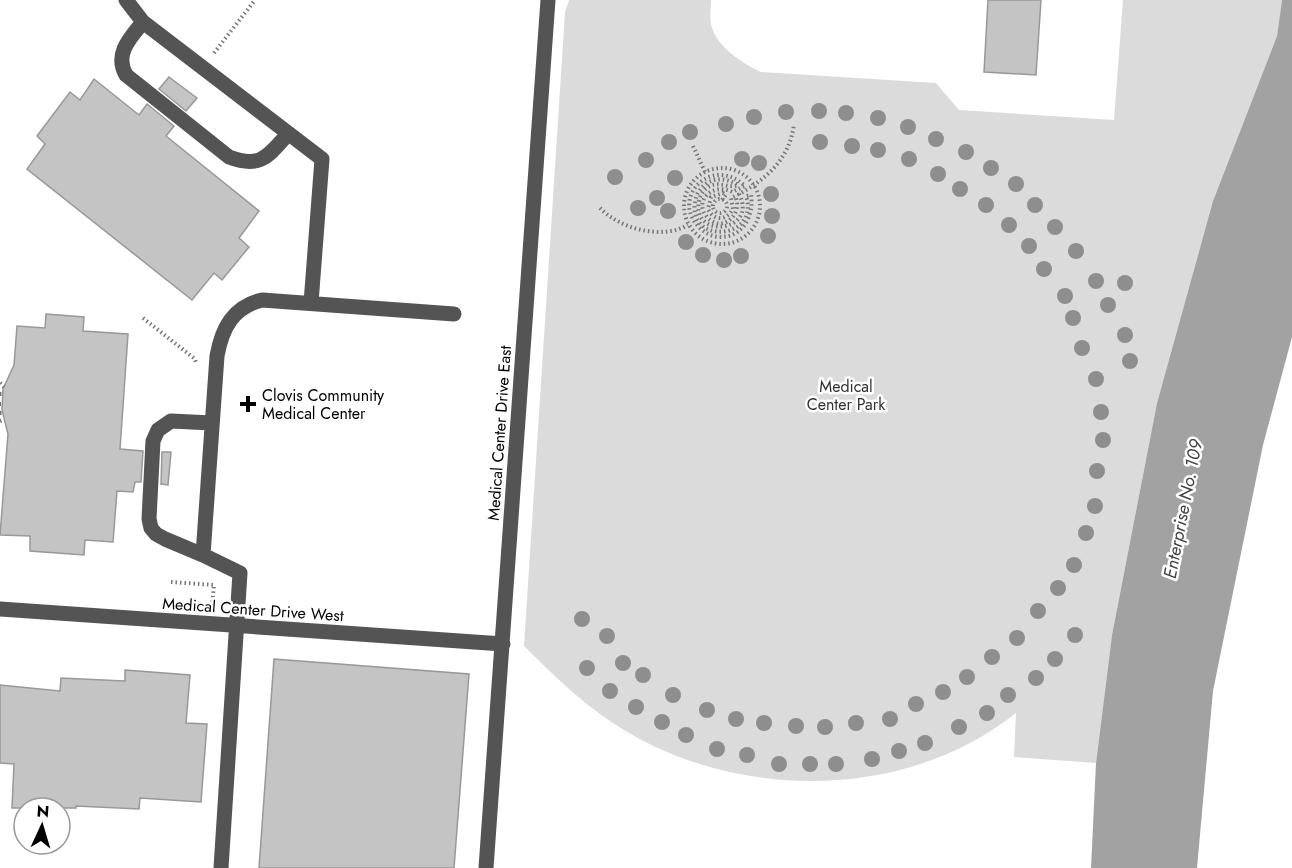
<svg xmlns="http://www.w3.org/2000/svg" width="1292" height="868" viewBox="0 0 1292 868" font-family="Jost,sans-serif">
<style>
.green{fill:#dbdbdb}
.water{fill:#a2a2a2}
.building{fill:#c4c4c4;stroke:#989898;stroke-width:1.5}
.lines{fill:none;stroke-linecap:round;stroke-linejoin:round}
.path{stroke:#767676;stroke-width:4;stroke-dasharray:1.5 3;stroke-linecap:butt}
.minor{stroke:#545454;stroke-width:15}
.tree{fill:#8e8e8e}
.poi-dot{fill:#000;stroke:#fff;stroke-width:2}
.labels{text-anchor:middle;stroke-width:5;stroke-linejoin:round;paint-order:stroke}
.park-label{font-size:16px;fill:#323232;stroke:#fff}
.poi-label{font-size:16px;fill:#000;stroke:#fff;text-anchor:start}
.street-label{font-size:16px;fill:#000;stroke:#fff}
.water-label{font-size:18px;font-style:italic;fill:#434343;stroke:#fff}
</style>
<rect width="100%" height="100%" fill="#fff"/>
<!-- green -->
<path class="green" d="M 569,0 L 711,0 C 711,9 709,19 712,28 C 718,47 743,64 761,72 L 936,83 L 959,110 L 1114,120 L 1123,0 L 1282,0 L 1277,36 L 1213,201 L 1157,403 L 1112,635 L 1096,763 L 1014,757 L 1016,713 C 908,799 746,801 629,733 C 589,710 556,678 524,646 L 565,12 Z"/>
<!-- water -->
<path class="water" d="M 1282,0 L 1292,0 L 1292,337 L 1263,445 L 1213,691 L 1197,868 L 1091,868 L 1096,763 L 1112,635 L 1157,403 L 1213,201 L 1277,36 Z"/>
<!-- building -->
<path class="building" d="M 988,0 L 1041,0 L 1036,75 L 984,72 Z
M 169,77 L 197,98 L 186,111 L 159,89 Z
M 94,79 L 139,115 L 147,104 L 174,126 L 166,136 L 259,211 L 239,238 L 249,247 L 222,280 L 214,273 L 192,300 L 27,169 L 45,144 L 37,136 L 70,92 L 80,100 Z
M 46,314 L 84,317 L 83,331 L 128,334 L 120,449 L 143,451 L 141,482 L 135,482 L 133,492 L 117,491 L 113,542 L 85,540 L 84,555 L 30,551 L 30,536 L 0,535 L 8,434 L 2,410 L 3,389 L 14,365 L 17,326 L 45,328 Z
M 162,452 L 171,452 L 168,485 L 161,484 Z
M 274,659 L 469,674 L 454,868 L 259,868 Z
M 125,670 L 190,675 L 186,723 L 207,724 L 201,802 L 140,798 L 139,809 L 76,806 L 76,808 L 12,808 L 14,764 L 0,763 L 0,685 L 60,691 L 61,678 L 125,681 Z"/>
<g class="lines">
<!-- path -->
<path class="path" d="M 214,53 L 255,0
M 693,146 L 705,172
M684 206a38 38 0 1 1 76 0a38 38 0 1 1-76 0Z
M713 206a7 7 0 1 1 14 0a7 7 0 1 1-14 0Z
M 722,200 L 726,195 L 723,193 L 711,197 L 708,209 C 714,221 726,221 733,209 L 731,198 L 735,196 C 744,214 722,234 707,217 C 693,201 713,182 732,192 L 745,186 C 711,154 669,199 700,228 C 705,233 713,237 720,237 C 744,237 754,215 751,195 L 746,196 C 760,240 688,245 695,202 C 696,194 700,188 707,183 C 717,177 728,179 738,185 C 729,189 720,181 710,186 C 704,189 700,195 699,201 C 691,240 759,232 739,194 C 767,179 790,158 794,124
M 600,208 C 620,229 662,240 688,225
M 143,318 L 195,359 L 196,363
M 0,383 L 4,387
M 0,394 L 2,394
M 0,404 L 1,404
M 0,413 L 2,413
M 0,421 L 3,420
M 171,582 L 214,585 L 212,606"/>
<!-- minor -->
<path class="minor" d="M 126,0 L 143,22 L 322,159 L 311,303
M 143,22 C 130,38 114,54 126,75 L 229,157 C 261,169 268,156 288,134
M 212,423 L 171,421 L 158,430 L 153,441 L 149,519 L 151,528 L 156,534 L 165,539 L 203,555 L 240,573 L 221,868
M 203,555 L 217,356 C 222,328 233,307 262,300 L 454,314
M 0,609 L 503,644
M 486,868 L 548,0"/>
</g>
<!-- trees -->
<g class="tree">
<circle cx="819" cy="111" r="8"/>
<circle cx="786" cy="112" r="8"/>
<circle cx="846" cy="113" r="8"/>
<circle cx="754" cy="117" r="8"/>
<circle cx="878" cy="118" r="8"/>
<circle cx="726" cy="124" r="8"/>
<circle cx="908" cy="127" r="8"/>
<circle cx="690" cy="132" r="8"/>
<circle cx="936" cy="139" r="8"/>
<circle cx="669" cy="142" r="8"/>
<circle cx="820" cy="142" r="8"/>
<circle cx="852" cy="146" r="8"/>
<circle cx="878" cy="150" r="8"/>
<circle cx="966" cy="152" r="8"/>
<circle cx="742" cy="159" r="8"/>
<circle cx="909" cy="159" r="8"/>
<circle cx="646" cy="160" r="8"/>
<circle cx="759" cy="163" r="8"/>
<circle cx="991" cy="168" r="8"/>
<circle cx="938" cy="174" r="8"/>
<circle cx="615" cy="177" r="8"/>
<circle cx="675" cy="178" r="8"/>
<circle cx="1016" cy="184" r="8"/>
<circle cx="960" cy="189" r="8"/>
<circle cx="771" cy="194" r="8"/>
<circle cx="657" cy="198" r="8"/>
<circle cx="986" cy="205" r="8"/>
<circle cx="1035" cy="205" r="8"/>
<circle cx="638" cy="208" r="8"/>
<circle cx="668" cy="211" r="8"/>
<circle cx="772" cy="216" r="8"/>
<circle cx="1009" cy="225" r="8"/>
<circle cx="1055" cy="227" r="8"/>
<circle cx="768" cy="236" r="8"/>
<circle cx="686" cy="242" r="8"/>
<circle cx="1029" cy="246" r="8"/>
<circle cx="1076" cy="251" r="8"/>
<circle cx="703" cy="255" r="8"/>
<circle cx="741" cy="256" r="8"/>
<circle cx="724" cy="260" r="8"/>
<circle cx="1044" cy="269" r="8"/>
<circle cx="1096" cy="281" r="8"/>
<circle cx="1125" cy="283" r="8"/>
<circle cx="1065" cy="296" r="8"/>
<circle cx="1108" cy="305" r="8"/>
<circle cx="1073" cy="318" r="8"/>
<circle cx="1125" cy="335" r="8"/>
<circle cx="1082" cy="348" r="8"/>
<circle cx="1130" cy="361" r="8"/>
<circle cx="1096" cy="379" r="8"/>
<circle cx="1101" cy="412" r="8"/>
<circle cx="1103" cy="440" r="8"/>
<circle cx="1097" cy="471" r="8"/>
<circle cx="1095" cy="506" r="8"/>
<circle cx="1086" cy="533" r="8"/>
<circle cx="1074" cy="565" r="8"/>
<circle cx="1058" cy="588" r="8"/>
<circle cx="1038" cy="611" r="8"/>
<circle cx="582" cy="619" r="8"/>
<circle cx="1075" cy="635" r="8"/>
<circle cx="607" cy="636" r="8"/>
<circle cx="1017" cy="638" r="8"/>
<circle cx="992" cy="657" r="8"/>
<circle cx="1055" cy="659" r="8"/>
<circle cx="623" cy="663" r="8"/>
<circle cx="587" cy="668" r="8"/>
<circle cx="643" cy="675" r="8"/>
<circle cx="967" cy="677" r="8"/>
<circle cx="1036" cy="678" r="8"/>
<circle cx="610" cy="691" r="8"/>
<circle cx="943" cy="692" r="8"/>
<circle cx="673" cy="695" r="8"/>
<circle cx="1008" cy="695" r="8"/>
<circle cx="916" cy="704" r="8"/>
<circle cx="636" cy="707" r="8"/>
<circle cx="707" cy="710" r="8"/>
<circle cx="987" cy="713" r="8"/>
<circle cx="736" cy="719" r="8"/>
<circle cx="890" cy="719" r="8"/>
<circle cx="662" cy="722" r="8"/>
<circle cx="764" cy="723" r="8"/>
<circle cx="856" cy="723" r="8"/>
<circle cx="796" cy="726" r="8"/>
<circle cx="825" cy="727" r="8"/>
<circle cx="959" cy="727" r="8"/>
<circle cx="686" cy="735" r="8"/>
<circle cx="925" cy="743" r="8"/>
<circle cx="717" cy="749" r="8"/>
<circle cx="899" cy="751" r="8"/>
<circle cx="747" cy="755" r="8"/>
<circle cx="872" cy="759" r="8"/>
<circle cx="779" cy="764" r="8"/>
<circle cx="810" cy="764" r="8"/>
<circle cx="836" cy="764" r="8"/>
</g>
<!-- markers -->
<path class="poi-dot" d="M245 395h6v6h6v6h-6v6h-6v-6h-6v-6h6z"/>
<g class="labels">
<!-- park labels -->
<g class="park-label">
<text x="846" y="392">Medical<tspan x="846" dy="18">Center Park</tspan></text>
</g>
<!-- poi labels -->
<g class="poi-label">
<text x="262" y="401">Clovis Community<tspan x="262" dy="18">Medical Center</tspan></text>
</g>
<!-- street labels -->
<g class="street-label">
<text transform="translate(499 433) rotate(-86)" y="6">Medical Center Drive East</text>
<text transform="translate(253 609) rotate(4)" y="6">Medical Center Drive West</text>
</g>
<!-- water labels -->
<g class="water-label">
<text transform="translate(1183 509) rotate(-79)" y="6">Enterprise No. 109</text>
</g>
</g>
<!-- north arrow -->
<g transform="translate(42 826) rotate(4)"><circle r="28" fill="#ffffff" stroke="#999999" stroke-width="1.5"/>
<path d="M0-4.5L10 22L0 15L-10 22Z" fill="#000000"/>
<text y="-9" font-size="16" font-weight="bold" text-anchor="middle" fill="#000000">N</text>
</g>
</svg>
